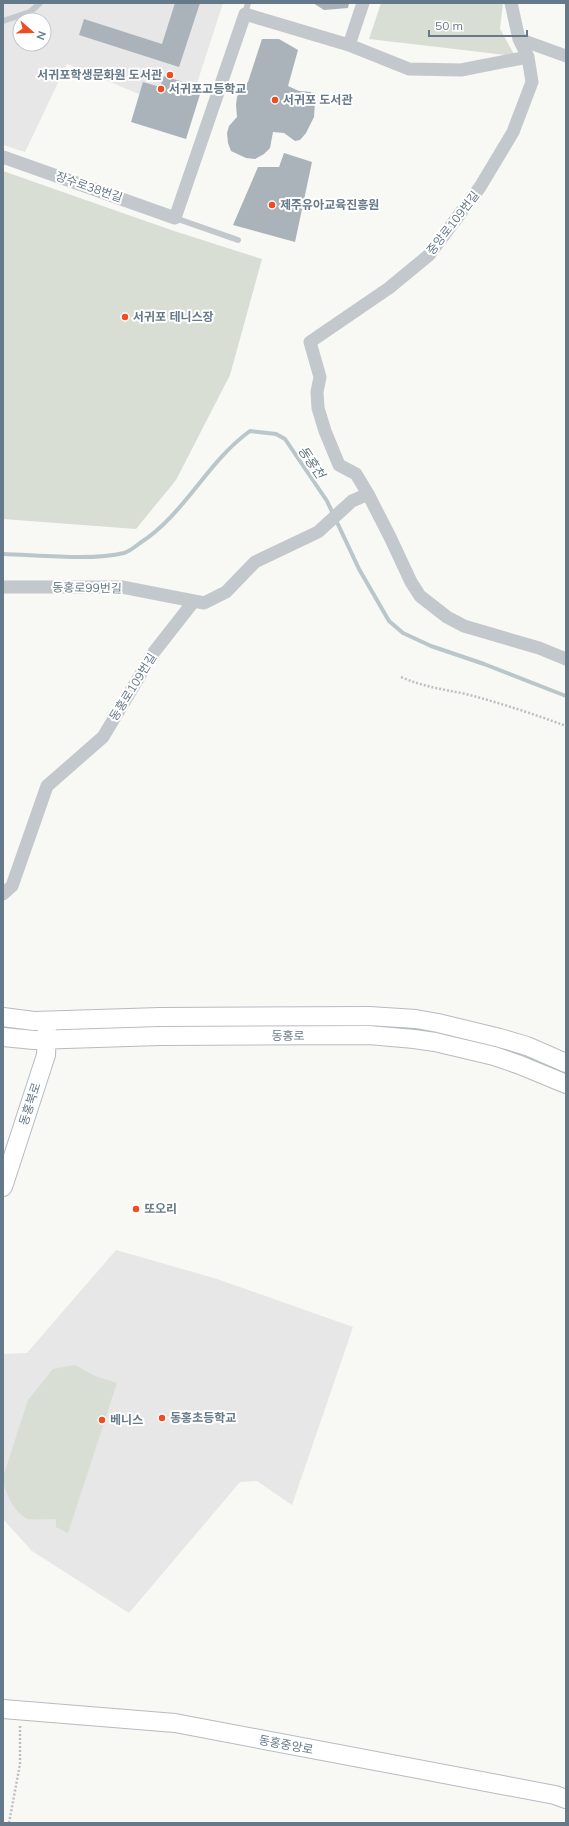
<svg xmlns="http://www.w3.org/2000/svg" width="569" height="1826" viewBox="0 0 569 1826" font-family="Mulish,'Noto Sans KR',sans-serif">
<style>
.built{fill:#e6e7e6;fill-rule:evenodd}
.green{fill:#d8ded4}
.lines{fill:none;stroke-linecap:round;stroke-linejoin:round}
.stream{stroke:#b9c7ca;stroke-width:4}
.building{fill:#a9b3b9}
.secondary-casing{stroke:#b5bcc0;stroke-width:20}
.path{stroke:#bdc0c3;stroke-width:2.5;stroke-dasharray:2 2;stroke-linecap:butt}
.lane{stroke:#c3c8cc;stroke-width:6}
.street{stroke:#c3c8cc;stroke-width:13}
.secondary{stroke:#fff;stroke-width:18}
.poi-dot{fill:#ed4d20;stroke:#fff;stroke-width:1.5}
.labels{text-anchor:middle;stroke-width:4;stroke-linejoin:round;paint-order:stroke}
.poi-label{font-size:12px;font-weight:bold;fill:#657988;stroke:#fff;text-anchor:start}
.street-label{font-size:12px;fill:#657988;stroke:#fff}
.water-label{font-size:13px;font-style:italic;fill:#5c747c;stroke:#fff}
</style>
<rect width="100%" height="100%" fill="#f8f8f5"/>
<!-- built -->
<path class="built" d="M 3,3 L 223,3 L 187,114 L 67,64 L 25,152 L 3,145 ZM 20,20 L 44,20 L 44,44 L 20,44 Z
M 116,1250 L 217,1279 L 353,1327 L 292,1505 L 257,1481 L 240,1482 L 129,1613 L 32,1551 L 3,1519 L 3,1354 L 27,1353 Z"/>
<!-- green -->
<path class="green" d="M 381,3 L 503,3 L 500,29 L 515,56 L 369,39 Z
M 3,171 L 174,231 L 262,259 L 230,375 L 176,480 L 136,529 L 3,519 Z
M 75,1365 L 95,1376 L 117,1383 L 68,1533 L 56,1527 L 56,1519 C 51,1519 31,1520 28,1519 C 15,1514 3,1490 3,1477 L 28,1400 L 53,1369 Z"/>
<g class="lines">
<!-- stream -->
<path class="stream" d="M 3,554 C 38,555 92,561 124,553 C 130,551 135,547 140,543 C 185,514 207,462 250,431 L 276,434 L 285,439 L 327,501 L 359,569 L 389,621 L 403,633 L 431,646 L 484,664 L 566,696"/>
</g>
<!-- building -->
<path class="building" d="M 175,3 L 200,3 L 179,67 L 79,35 L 84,19 L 162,44 Z
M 313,3 L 349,3 L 348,8 L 324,10 Z
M 262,39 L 279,39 L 298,50 L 288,86 L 299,91 L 311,92 L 315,102 L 314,117 L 306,133 L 300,140 L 295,141 L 284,133 L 273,132 L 270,148 L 264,154 L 255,159 L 246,158 L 231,151 L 228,143 L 227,133 L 229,126 L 237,117 L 236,105 L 237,97 L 241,89 L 248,82 Z
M 164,76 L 202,88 L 186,139 L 131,122 L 143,82 L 160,87 Z
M 284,153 L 312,162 L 295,242 L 233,225 L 258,167 L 279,167 Z"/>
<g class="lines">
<defs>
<path id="secondary" d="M 3,1017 L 34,1021 L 160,1017 L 369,1016 L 416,1019 L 438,1023 L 500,1038 L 527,1046 L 566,1063
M 3,1037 L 34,1040 L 160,1036 L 369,1035 L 414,1039 L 435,1042 L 494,1056 L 520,1065 L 566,1084
M 3,1187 L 46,1055 L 47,1029
M 3,1709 L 175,1723 L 555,1795 L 566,1799"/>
</defs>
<!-- secondary casing -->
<use href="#secondary" class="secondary-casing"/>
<!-- path -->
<path class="path" d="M 401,677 C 424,687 442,689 466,694 C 500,703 534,714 566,726
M 9,1823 L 20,1764 L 20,1725"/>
<!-- lane -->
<path class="lane" d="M 245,14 L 248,3
M 3,21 L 30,12 L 40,3
M 175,218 L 238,240"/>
<!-- street -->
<path class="street" d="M 511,3 L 519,39 L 528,57 L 532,82 L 513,132 L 480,187 L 429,255 L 389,288 L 310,342 L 320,377 L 317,392 L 318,408 L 325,431 L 339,465 L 356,474 L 368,494 L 390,537 L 411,582 L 420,596 L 447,617 L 464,626 L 539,648 L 566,659
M 519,39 L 566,56
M 349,45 L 409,69 L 461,70 L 528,57
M 3,157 L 175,218 L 245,14 L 349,45 L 363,3
M 3,587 L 122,587 L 204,603 L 226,592 L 255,562 L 318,532 L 352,501 L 368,494
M 3,894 L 12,886 L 47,786 L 103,737 L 154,652 L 194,601"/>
<!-- secondary -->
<use href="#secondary" class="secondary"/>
</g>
<!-- markers -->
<g class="poi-dot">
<circle cx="170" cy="75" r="4"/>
<circle cx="161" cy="89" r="4"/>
<circle cx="275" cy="100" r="4"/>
<circle cx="272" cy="205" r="4"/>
<circle cx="125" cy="317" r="4"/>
<circle cx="136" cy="1209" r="4"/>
<circle cx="162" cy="1418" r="4"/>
<circle cx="102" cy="1420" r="4"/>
</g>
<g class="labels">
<!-- poi labels -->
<g class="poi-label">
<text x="162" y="79" text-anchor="end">서귀포학생문화원 도서관</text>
<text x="169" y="93">서귀포고등학교</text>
<text x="283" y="104">서귀포 도서관</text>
<text x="280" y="209">제주유아교육진흥원</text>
<text x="133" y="321">서귀포 테니스장</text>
<text x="144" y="1213">또오리</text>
<text x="170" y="1422">동홍초등학교</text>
<text x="110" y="1424">베니스</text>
</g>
<!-- street labels -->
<g class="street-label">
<text transform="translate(89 187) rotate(19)" y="4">장수로38번길</text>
<text transform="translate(453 223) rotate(-52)" y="4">중앙로109번길</text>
<text transform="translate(87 588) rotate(1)" y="4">동홍로99번길</text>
<text transform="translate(133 687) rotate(-58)" y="4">동홍로109번길</text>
<text x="288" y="1040">동홍로</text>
<text transform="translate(30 1104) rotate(-72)" y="4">동홍북로</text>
<text transform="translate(286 1745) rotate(11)" y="4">동홍중앙로</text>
</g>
<!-- water labels -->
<g class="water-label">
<text transform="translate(312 462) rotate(56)" y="5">동홍천</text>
</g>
</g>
<!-- border -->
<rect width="569" height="1826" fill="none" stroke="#657988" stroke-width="8"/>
<!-- north arrow -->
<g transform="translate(32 32) rotate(110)"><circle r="19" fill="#ffffff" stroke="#c1c9cf"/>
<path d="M0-3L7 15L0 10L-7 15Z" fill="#ed4d20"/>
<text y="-6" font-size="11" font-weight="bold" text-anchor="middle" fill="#657988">N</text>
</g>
<!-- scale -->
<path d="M429 30v6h98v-6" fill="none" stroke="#657988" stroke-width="2"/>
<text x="435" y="30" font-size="12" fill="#657988" stroke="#ffffff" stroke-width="3" paint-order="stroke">50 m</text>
</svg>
